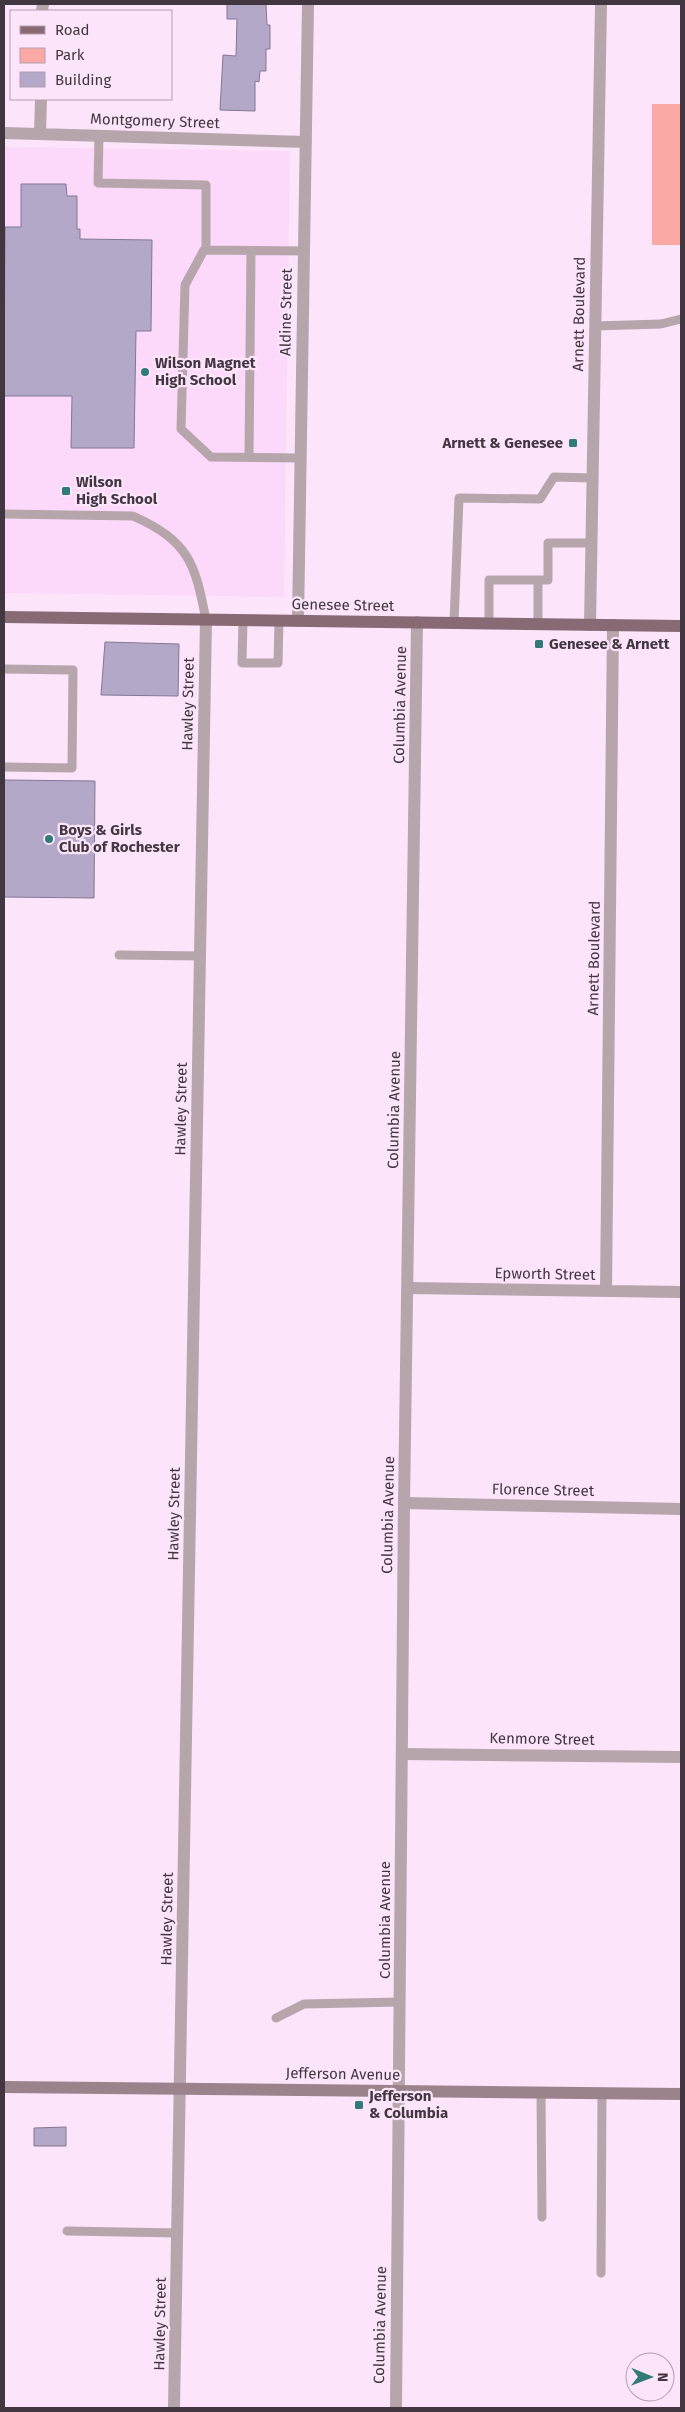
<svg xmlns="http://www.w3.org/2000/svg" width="685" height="2412" viewBox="0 0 685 2412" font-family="'Fira Sans',sans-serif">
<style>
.built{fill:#fcd9fa}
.green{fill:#fba9a5}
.building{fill:#b3a8c8;stroke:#827796}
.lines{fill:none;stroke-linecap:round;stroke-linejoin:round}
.service{stroke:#b6a5ab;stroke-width:9}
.minor{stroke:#b6a5ab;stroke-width:12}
.tertiary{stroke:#b6a5ab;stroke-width:12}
.secondary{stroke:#9b838b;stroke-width:12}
.primary{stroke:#876a74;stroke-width:12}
.poi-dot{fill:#317a78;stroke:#fce4fa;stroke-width:2}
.labels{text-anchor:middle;stroke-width:4.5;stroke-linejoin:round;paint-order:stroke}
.street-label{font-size:15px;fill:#423741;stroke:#fce4fa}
.poi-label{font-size:15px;font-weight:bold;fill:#423741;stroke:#fce4fa;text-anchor:start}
</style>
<rect width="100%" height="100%" fill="#fce4fa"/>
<!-- built -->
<path class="built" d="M 4,147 L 290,151 L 284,597 L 4,593 Z"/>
<!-- green -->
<path class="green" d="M 652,104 L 681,104 L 681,245 L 652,245 Z"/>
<!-- building -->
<path class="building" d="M 227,4 L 266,4 L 267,25 L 270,25 L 270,49 L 266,49 L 266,71 L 260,71 L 259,82 L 255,81 L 255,111 L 220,110 L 223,55 L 236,56 L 237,19 L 227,19 Z
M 21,184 L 66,184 L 67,196 L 77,196 L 77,229 L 80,229 L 80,239 L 152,240 L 151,331 L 136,331 L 134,448 L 71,448 L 72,396 L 4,396 L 5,227 L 21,227 Z
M 105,642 L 179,644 L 178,696 L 101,695 Z
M 4,780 L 95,781 L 94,898 L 4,897 Z
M 66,2127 L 66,2146 L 34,2146 L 34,2128 Z"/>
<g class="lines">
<!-- service -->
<path class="service" d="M 99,136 L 98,183 L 206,185 L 206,250
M 595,326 L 661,324 L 681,319
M 249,457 L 251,251
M 300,458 L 211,457 L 181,429 L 185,285 L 204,250 L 304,251
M 4,514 L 133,516 C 189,541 195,563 206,620
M 243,620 L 242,663 L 278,663 L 279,621
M 454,623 L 459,498 L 540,499 L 554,477 L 592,478
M 489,623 L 489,580 L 548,580 L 548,543 L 591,543
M 538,624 L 538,580
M 4,669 L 73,670 L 72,768 L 4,767
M 119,955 L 200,956
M 276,2018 L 304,2004 L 400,2002
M 541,2093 L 542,2217
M 67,2231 L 178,2233
M 601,2273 L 602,2094"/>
<!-- minor -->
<path class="minor" d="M 42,11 L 43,4
M 4,133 L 306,142
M 40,134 L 41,99
M 298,621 L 308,4
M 408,1288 L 681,1292
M 606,1291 L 613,625
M 404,1503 L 681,1509
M 402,1754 L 681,1757
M 174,2408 L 206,620"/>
<!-- tertiary -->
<path class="tertiary" d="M 590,625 L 601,4
M 396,2408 L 404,1503 L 417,622"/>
<!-- secondary -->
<path class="secondary" d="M 4,2087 L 681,2094"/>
<!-- primary -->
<path class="primary" d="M 4,617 L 681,626"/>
</g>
<!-- markers -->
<g class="poi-dot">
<circle cx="145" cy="372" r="5"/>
<rect x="568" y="438" width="10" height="10" rx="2.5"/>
<rect x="61" y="486" width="10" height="10" rx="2.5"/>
<rect x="534" y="639" width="10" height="10" rx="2.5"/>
<circle cx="49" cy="839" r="5"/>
<rect x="354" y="2100" width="10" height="10" rx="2.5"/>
</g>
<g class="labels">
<!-- street labels -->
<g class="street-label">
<text transform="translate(155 121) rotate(2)" y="5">Montgomery Street</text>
<text transform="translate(286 312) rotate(-89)" y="5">Aldine Street</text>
<text transform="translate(579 314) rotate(-89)" y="5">Arnett Boulevard</text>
<text transform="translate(343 605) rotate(1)" y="5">Genesee Street</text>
<text transform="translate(188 704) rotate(-89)" y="5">Hawley Street</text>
<text transform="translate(400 705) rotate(-89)" y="5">Columbia Avenue</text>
<text transform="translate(594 958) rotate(-89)" y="5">Arnett Boulevard</text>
<text transform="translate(181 1109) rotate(-89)" y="5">Hawley Street</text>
<text transform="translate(394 1110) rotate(-89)" y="5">Columbia Avenue</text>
<text transform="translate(545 1274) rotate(1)" y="5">Epworth Street</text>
<text transform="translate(543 1490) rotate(1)" y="5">Florence Street</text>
<text transform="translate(174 1514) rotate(-89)" y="5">Hawley Street</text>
<text transform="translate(388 1515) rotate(-89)" y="5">Columbia Avenue</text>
<text transform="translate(542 1739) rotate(1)" y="5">Kenmore Street</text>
<text transform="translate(167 1919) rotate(-89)" y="5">Hawley Street</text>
<text transform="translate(385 1920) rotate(-90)" y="5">Columbia Avenue</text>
<text transform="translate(343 2074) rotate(1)" y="5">Jefferson Avenue</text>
<text transform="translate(160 2324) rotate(-89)" y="5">Hawley Street</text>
<text transform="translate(380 2325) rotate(-89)" y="5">Columbia Avenue</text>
</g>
<!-- poi labels -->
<g class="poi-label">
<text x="155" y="368">Wilson Magnet<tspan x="155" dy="17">High School</tspan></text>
<text x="563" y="448" text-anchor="end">Arnett &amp; Genesee</text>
<text x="76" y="487">Wilson<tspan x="76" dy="17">High School</tspan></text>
<text x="549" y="649">Genesee &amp; Arnett</text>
<text x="59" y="835">Boys &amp; Girls<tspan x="59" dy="17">Club of Rochester</tspan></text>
<text x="369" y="2101">Jefferson<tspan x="369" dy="17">&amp; Columbia</tspan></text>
</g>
</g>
<!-- border -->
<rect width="685" height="2412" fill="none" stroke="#423741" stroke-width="10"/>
<!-- legend -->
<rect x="10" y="10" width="162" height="90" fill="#fce4fa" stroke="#b29fb0"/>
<rect x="20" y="26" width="25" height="8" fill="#876a74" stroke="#b29fb0"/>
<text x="55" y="35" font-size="15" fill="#423741">Road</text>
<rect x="20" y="48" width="25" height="15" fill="#fba9a5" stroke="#b29fb0"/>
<text x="55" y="60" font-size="15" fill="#423741">Park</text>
<rect x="20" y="72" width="25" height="15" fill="#b3a8c8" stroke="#b29fb0"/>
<text x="55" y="85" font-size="15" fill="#423741">Building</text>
<!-- north arrow -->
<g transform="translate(650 2377) rotate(91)"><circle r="24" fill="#fce4fa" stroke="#b29fb0"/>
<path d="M0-4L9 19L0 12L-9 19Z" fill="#317a78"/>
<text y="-8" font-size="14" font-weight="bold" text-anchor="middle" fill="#423741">N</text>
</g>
</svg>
